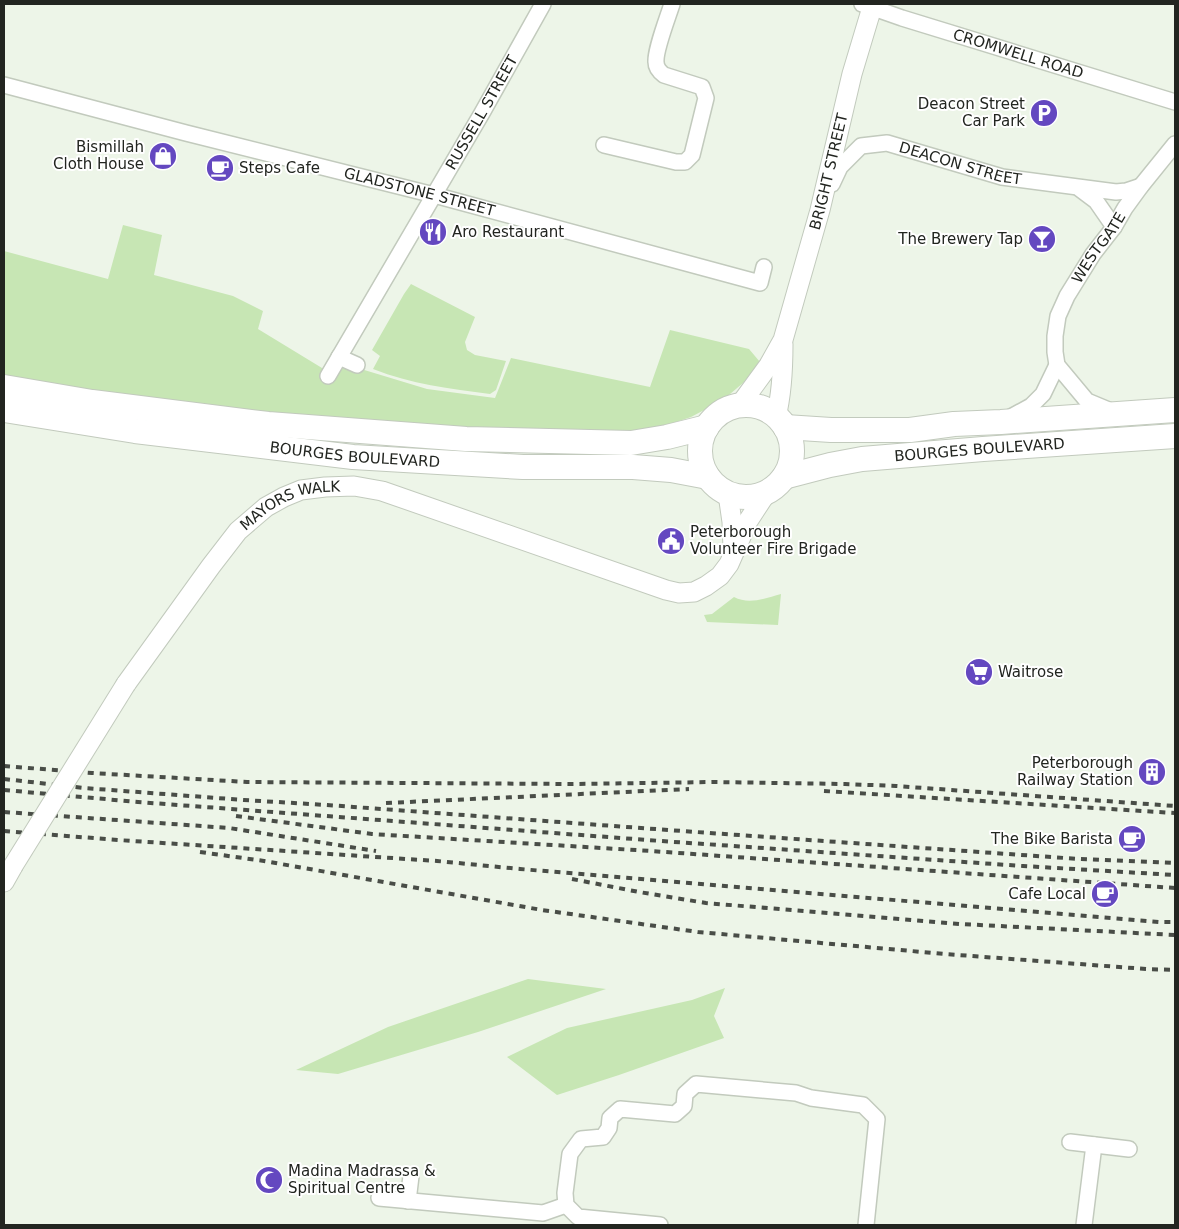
<svg xmlns="http://www.w3.org/2000/svg" width="1179" height="1229" viewBox="0 0 1179 1229" font-family="'DejaVu Sans',sans-serif">
<style>
.green{fill:#c7e6b4}
.lines{fill:none;stroke-linecap:round;stroke-linejoin:round}
.minor-casing{stroke:#c2cabd;stroke-width:18}
.tertiary-casing{stroke:#c2cabd;stroke-width:21}
.primary-casing{stroke:#c2cabd;stroke-width:26}
.minor{stroke:#fff;stroke-width:15}
.tertiary{stroke:#fff;stroke-width:19}
.primary{stroke:#fff;stroke-width:24}
.rail{stroke:#494d47;stroke-width:4;stroke-dasharray:6 6;stroke-linecap:butt}
.tertiary-bridge-casing{stroke:#c2cabd;stroke-width:21;stroke-linecap:butt}
.tertiary-bridge{stroke:#fff;stroke-width:19}
.labels{text-anchor:middle;stroke-width:4;stroke-linejoin:round;paint-order:stroke}
.street-label{font-size:15px;fill:#222520;stroke:#fff}
.poi-label{font-size:15px;fill:#222520;stroke:#fff;text-anchor:end}
</style>
<rect width="100%" height="100%" fill="#edf5e8"/>
<!-- green -->
<path class="green" d="M 123,225 L 162,235 L 154,275 L 233,296 L 263,311 L 258,329 L 322,368 L 361,369 L 427,389 L 495,398 L 511,358 L 650,387 L 670,330 L 749,349 L 760,362 L 743,383 L 723,400 L 691,417 L 661,427 L 618,433 L 467,430 L 290,416 L 115,394 L 4,375 L 4,251 L 108,279 Z
M 411,284 L 475,317 L 465,342 L 467,350 L 475,355 L 506,361 L 496,390 L 490,394 C 450,389 411,384 373,369 L 380,356 L 372,350 L 404,294 Z
M 781,594 L 778,625 L 707,622 L 704,615 L 712,614 L 734,597 C 749,605 766,598 781,594 Z
M 528,979 L 606,989 L 478,1032 L 338,1074 L 296,1070 L 388,1027 Z
M 725,988 L 714,1016 L 724,1038 L 619,1075 L 557,1095 L 507,1057 L 567,1028 L 692,1000 Z"/>
<g class="lines">
<defs>
<g id="minor">
<path id="s1" d="M 862,4 L 902,18 L 1175,102"/>
<path id="s2" d="M 4,85 L 186,133 L 434,195 L 760,283 L 764,267"/>
<path d="M 604,145 L 676,162 L 685,162 L 692,155 L 706,98 L 702,87 L 664,75 C 660,72 656,68 656,62 C 655,50 668,17 672,4"/>
<path id="s3" d="M 832,184 L 840,167 L 861,146 L 887,143 L 1002,177 L 1116,192 L 1126,191 L 1141,186"/>
<path d="M 1080,189 L 1096,201 L 1114,227"/>
<path d="M 339,357 L 357,365"/>
<path id="s4" d="M 328,376 L 482,113 L 543,4"/>
<path id="s5" d="M 1111,411 L 1087,401 L 1057,365 L 1055,352 L 1055,336 L 1058,316 L 1067,296 L 1093,254 L 1114,227 L 1125,208 L 1141,186 L 1175,144"/>
<path d="M 1009,418 L 1031,406 L 1043,394 L 1057,365"/>
<path d="M 1070,1142 L 1129,1149"/>
<path d="M 379,1198 L 543,1213 L 566,1205"/>
<path d="M 408,1201 L 411,1176"/>
<path d="M 660,1225 L 578,1217 L 566,1205 L 565,1193 L 570,1154 L 581,1139 L 603,1137 L 609,1128 L 610,1118 L 620,1109 L 675,1114 L 684,1106 L 685,1094 L 696,1084 L 796,1093 L 811,1098 L 863,1105 L 877,1119 L 866,1225"/>
<path d="M 1084,1225 L 1094,1145"/>
</g>
<g id="tertiary">
<path id="s6" d="M 739,406 L 769,365 L 783,340 L 820,210 L 852,74 L 873,4"/>
<path d="M 776,417 C 782,393 783,368 783,344"/>
<path d="M 728,494 L 732,522 L 733,549"/>
<path id="s7" d="M 126,684 L 211,566 L 238,531 L 266,507 L 284,497 L 301,490 L 325,487 L 354,486 L 382,491 L 666,590 L 679,593 L 694,592 L 706,586 L 720,576 L 729,564 L 748,521 L 767,492"/>
<path d="M 4,882 L 13,866"/>
</g>
<g id="primary">
<path d="M 4,387 L 92,402 L 268,424 L 466,439 L 631,443 L 667,437 L 707,427"/>
<circle cx="746" cy="451" r="46"/>
<path id="s8" d="M 4,410 L 135,431 L 353,457 L 523,467 L 633,467 L 671,470 L 708,477"/>
<path d="M 785,427 L 831,430 L 910,430 L 954,424 L 1001,422 L 1175,410"/>
<path id="s9" d="M 784,477 L 830,465 L 862,459 L 983,449 L 1175,436"/>
</g>
</defs>
<!-- minor casing -->
<use href="#minor" class="minor-casing"/>
<!-- tertiary casing -->
<use href="#tertiary" class="tertiary-casing"/>
<!-- primary casing -->
<use href="#primary" class="primary-casing"/>
<!-- minor -->
<use href="#minor" class="minor"/>
<!-- tertiary -->
<use href="#tertiary" class="tertiary"/>
<!-- primary -->
<use href="#primary" class="primary"/>
<!-- rail -->
<path class="rail" d="M 4,766 L 92,773 L 247,782 L 573,784 L 714,782 L 845,784 L 896,786 L 1175,806
M 4,779 L 84,788 L 244,800 L 327,805 L 682,831 L 1079,859 L 1175,863
M 4,790 L 138,802 L 661,841 L 1023,866 L 1175,875
M 824,791 L 1175,813
M 386,803 L 689,789
M 4,812 L 229,828 L 376,851
M 236,816 L 372,834 L 651,851 L 1175,888
M 4,831 L 118,840 L 437,861 L 520,869 L 1159,922 L 1175,922
M 200,852 L 264,861 L 542,910 L 698,932 L 945,954 L 1146,969 L 1175,970
M 572,879 L 639,892 L 706,903 L 960,924 L 1175,935"/>
<defs>
<path id="tertiary-bridge" d="M 13,866 L 126,684"/>
</defs>
<!-- tertiary-bridge casing -->
<use href="#tertiary-bridge" class="tertiary-bridge-casing"/>
<!-- tertiary-bridge -->
<use href="#tertiary-bridge" class="tertiary-bridge"/>
</g>
<!-- icons -->
<defs>
<symbol id="parking-disc" viewBox="-11 -11 22 22"><circle r="9.5" fill="#6448c0" stroke="#fff"/><path d="M-3.5-5.5H1a3.5 3.5 0 0 1 0 7H-1V5.5H-3.5ZM-1-3.4V-.6H.8a1.4 1.4 0 0 0 0-2.8Z" fill="#fff"/></symbol>
<symbol id="shop-disc" viewBox="-11 -11 22 22"><circle r="9.5" fill="#6448c0" stroke="#fff"/><path d="M-5-2.5h2.3a2.7 3.5 0 0 1 5.4 0H5L5.5 6h-11ZM-1.5-2.5h3a1.5 2.3 0 0 0-3 0Z" fill="#fff"/></symbol>
<symbol id="cafe-disc" viewBox="-11 -11 22 22"><circle r="9.5" fill="#6448c0" stroke="#fff"/><path d="M-5.5-4.5H6V0H3Q3 3.5 0 3.5H-2.5Q-5.5 3.5-5.5 0ZM3-3.2v2h1.7v-2ZM-6 4.5H4V6H-6Z" fill="#fff"/></symbol>
<symbol id="restaurant-disc" viewBox="-11 -11 22 22"><circle r="9.5" fill="#6448c0" stroke="#fff"/><path d="M-5-6h1v4h1v-4h1v4h1v-4h1v5L-1.5 .5V6h-2V.5L-5-1ZM5-6V6H3V1.5H1.5Q1.5-4 5-6Z" fill="#fff"/></symbol>
<symbol id="bar-disc" viewBox="-11 -11 22 22"><circle r="9.5" fill="#6448c0" stroke="#fff"/><path d="M-6-5H6L.8 .8V4.5H3.5V6h-7V4.5H-.8V.8Z" fill="#fff"/></symbol>
<symbol id="civic-disc" viewBox="-11 -11 22 22"><circle r="9.5" fill="#6448c0" stroke="#fff"/><path d="M-.6-6.5H3V-4.5H.6V-3L4-1V1h2V6H-6V1h2V-1L-.6-3ZM-1.2 2.5V6h2.4V2.5Z" fill="#fff"/></symbol>
<symbol id="supermarket-disc" viewBox="-11 -11 22 22"><circle r="9.5" fill="#6448c0" stroke="#fff"/><path d="M-6-5.5h2.5l.6 2H6L4.5 2H-2.5L-4.4-4H-6ZM-1.5 3.2a1.3 1.3 0 1 0 .1 0ZM3 3.2a1.3 1.3 0 1 0 .1 0Z" fill="#fff"/></symbol>
<symbol id="building-disc" viewBox="-11 -11 22 22"><circle r="9.5" fill="#6448c0" stroke="#fff"/><path d="M-4-6H4V6H1V3H-1V6H-4ZM-2.5-4.3h1.7v1.8h-1.7ZM.8-4.3h1.7v1.8H.8ZM-2.5-1h1.7V.8h-1.7ZM.8-1h1.7V.8H.8Z" fill="#fff"/></symbol>
<symbol id="mosque-disc" viewBox="-11 -11 22 22"><circle r="9.5" fill="#6448c0" stroke="#fff"/><path d="M3.5-4.9A6 6 0 1 0 3.5 4.9A5 5 0 1 1 3.5-4.9Z" fill="#fff"/></symbol>
</defs>
<g fill-rule="evenodd">
<use href="#parking-disc" x="1028" y="97" width="32" height="32"/>
<use href="#shop-disc" x="147" y="140" width="32" height="32"/>
<use href="#cafe-disc" x="204" y="152" width="32" height="32"/>
<use href="#restaurant-disc" x="417" y="216" width="32" height="32"/>
<use href="#bar-disc" x="1026" y="223" width="32" height="32"/>
<use href="#civic-disc" x="655" y="525" width="32" height="32"/>
<use href="#supermarket-disc" x="963" y="656" width="32" height="32"/>
<use href="#building-disc" x="1136" y="756" width="32" height="32"/>
<use href="#cafe-disc" x="1116" y="823" width="32" height="32"/>
<use href="#cafe-disc" x="1089" y="878" width="32" height="32"/>
<use href="#mosque-disc" x="253" y="1164" width="32" height="32"/>
</g>
<g class="labels">
<!-- street labels -->
<g class="street-label">
<text dy="5" stroke="none"><textPath href="#s1" startOffset="164">CROMWELL ROAD</textPath></text>
<text dy="5" stroke="none"><textPath href="#s4" startOffset="305">RUSSELL STREET</textPath></text>
<text dy="5" stroke="none"><textPath href="#s3" startOffset="151">DEACON STREET</textPath></text>
<text dy="5" stroke="none"><textPath href="#s6" startOffset="254">BRIGHT STREET</textPath></text>
<text dy="5" stroke="none"><textPath href="#s2" startOffset="429">GLADSTONE STREET</textPath></text>
<text dy="5" stroke="none"><textPath href="#s5" startOffset="202">WESTGATE</textPath></text>
<text dy="5" stroke="none"><textPath href="#s9" startOffset="198">BOURGES BOULEVARD</textPath></text>
<text dy="5" stroke="none"><textPath href="#s8" startOffset="354">BOURGES BOULEVARD</textPath></text>
<text dy="5" stroke="none"><textPath href="#s7" startOffset="250">MAYORS WALK</textPath></text>
</g>
<!-- poi labels -->
<g class="poi-label">
<text x="1025" y="109">Deacon Street<tspan x="1025" dy="17">Car Park</tspan></text>
<text x="144" y="152">Bismillah<tspan x="144" dy="17">Cloth House</tspan></text>
<text x="239" y="173" text-anchor="start">Steps Cafe</text>
<text x="452" y="237" text-anchor="start">Aro Restaurant</text>
<text x="1023" y="244">The Brewery Tap</text>
<text x="690" y="537" text-anchor="start">Peterborough<tspan x="690" dy="17">Volunteer Fire Brigade</tspan></text>
<text x="998" y="677" text-anchor="start">Waitrose</text>
<text x="1133" y="768">Peterborough<tspan x="1133" dy="17">Railway Station</tspan></text>
<text x="1113" y="844">The Bike Barista</text>
<text x="1086" y="899">Cafe Local</text>
<text x="288" y="1176" text-anchor="start">Madina Madrassa &amp;<tspan x="288" dy="17">Spiritual Centre</tspan></text>
</g>
</g>
<!-- border -->
<rect width="1179" height="1229" fill="none" stroke="#222520" stroke-width="10"/>
</svg>
